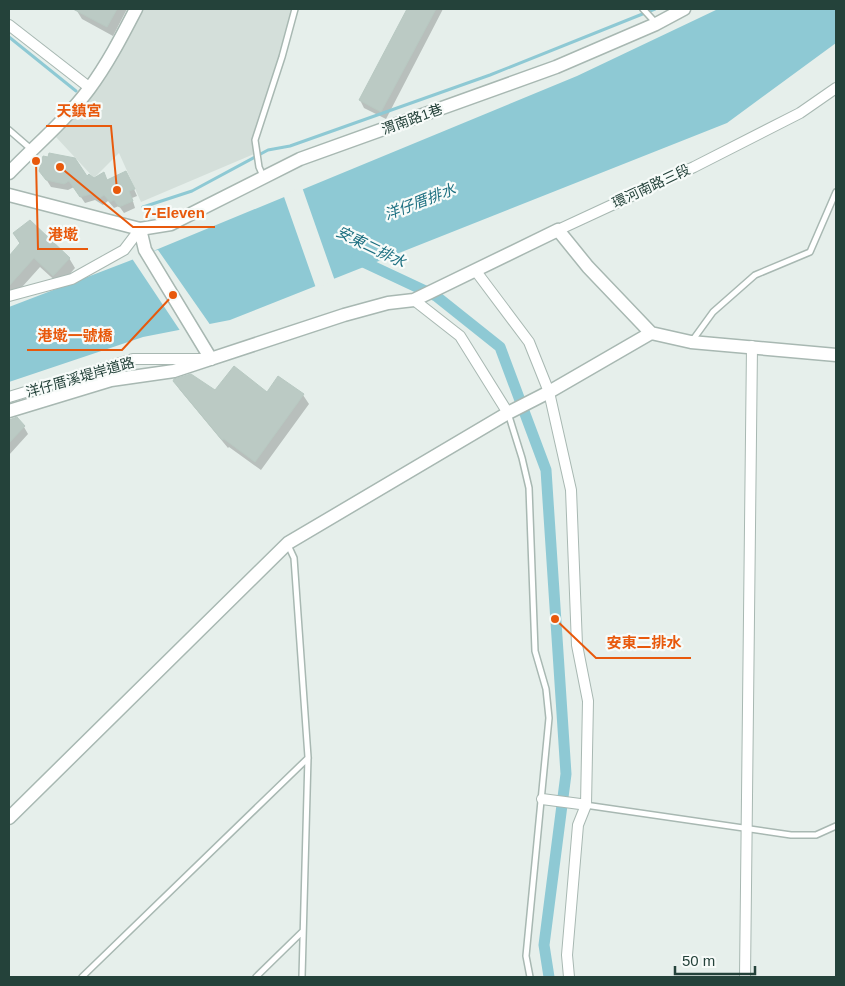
<svg xmlns="http://www.w3.org/2000/svg" width="845" height="986" viewBox="0 0 845 986" font-family="Helvetica,'Noto Sans TC',sans-serif">
<style>
.built{fill:#d4dfda}
.water{fill:#8ec9d4}
.pier{fill:#e6efeb}
.shadow{fill:#0003}
.lines{fill:none;stroke-linecap:round;stroke-linejoin:round}
.stream{stroke:#8ec9d4;stroke-width:3}
.canal{stroke:#8ec9d4;stroke-width:11}
.building{fill:#bbcac4;stroke:#b8c9c2}
.service-casing{stroke:#a8b8b2;stroke-width:8}
.minor-casing{stroke:#a8b8b2;stroke-width:12}
.tertiary-casing{stroke:#a8b8b2;stroke-width:15}
.service{stroke:#fff;stroke-width:5}
.minor{stroke:#fff;stroke-width:10}
.tertiary{stroke:#fff;stroke-width:12}
.labels{text-anchor:middle;stroke-width:4.5;stroke-linejoin:round;paint-order:stroke}
.street-label{font-size:14px;fill:#24423a;stroke:#f7fbf9}
.water-label{font-size:15px;font-style:italic;fill:#1c6f80;stroke:#f7fbf9}
.leader{fill:none;stroke:#e8590c;stroke-width:2}
.callout-dot{fill:#e8590c;stroke:#f7fbf9;stroke-width:2}
.callout-label{font-size:15px;text-anchor:middle;font-weight:bold;fill:#e8590c;stroke:#f7fbf9;stroke-width:4.5;stroke-linejoin:round;paint-order:stroke}
</style>
<rect width="100%" height="100%" fill="#e6efeb"/>
<!-- built -->
<path class="built" d="M 136,9 L 295,9 L 253,138 L 254,154 L 141,202 L 119,153 L 94,178 L 56,137 L 90,88 Z"/>
<!-- water -->
<path class="water" d="M 718,9 L 836,9 L 836,43 L 727,123 L 230,320 L 143,337 L 9,382 L 9,307 L 129,261 L 577,76 Z"/>
<!-- pier -->
<path class="pier" d="M 302,187 L 335,281 L 316,288 L 283,194 Z
M 158,250 L 211,326 L 181,332 L 131,257 L 141,253 Z"/>
<!-- shadow -->
<path class="shadow" d="M 73,9 L 127,9 L 113,36 L 82,19 L 77,11 Z
M 408,9 L 443,9 L 386,119 L 364,108 L 360,100 Z
M 41,171 L 108,181 L 130,180 L 137,196 L 132,198 L 135,208 L 124,213 L 119,206 L 114,208 L 108,201 L 103,205 L 95,200 L 85,203 L 74,187 L 68,190 L 51,187 Z
M 14,234 L 69,258 L 75,268 L 60,285 L 40,267 L 14,296 L 9,292 L 9,258 L 20,244 Z
M 279,377 L 303,395 L 309,404 L 261,470 L 229,447 L 228,448 L 180,390 L 174,381 L 215,392 L 267,393 Z
M 10,420 L 24,427 L 28,434 L 9,455 Z"/>
<g class="lines">
<!-- stream -->
<path class="stream" d="M 9,37 L 76,91
M 143,207 L 192,191 L 268,150 L 290,146 L 490,75 L 655,9"/>
<!-- canal -->
<path class="canal" d="M 357,259 L 436,296 L 500,347 L 546,470 L 566,774 L 544,945 L 549,977"/>
</g>
<!-- building -->
<path class="building" d="M 73,9 L 117,9 L 107,27 Z
M 407,9 L 436,9 L 381,112 L 359,100 Z
M 49,153 L 75,158 L 87,176 L 89,174 L 94,178 L 104,172 L 107,180 L 126,171 L 135,189 L 129,191 L 133,201 L 119,207 L 114,200 L 110,202 L 104,195 L 98,199 L 91,194 L 80,197 L 69,181 L 64,184 L 46,180 L 39,171 L 43,156 L 48,157 Z
M 30,220 L 70,258 L 53,276 L 34,258 L 9,286 L 9,256 L 20,243 L 13,233 Z
M 234,366 L 267,392 L 278,376 L 304,394 L 255,462 L 224,439 L 222,440 L 173,381 L 174,379 L 191,374 L 215,390 Z
M 17,417 L 25,426 L 9,443 L 9,420 Z"/>
<g class="lines">
<defs>
<path id="service" d="M 643,9 L 656,23
M 9,130 L 31,149
M 263,176 L 259,167 L 255,140 L 282,57 L 295,9
M 692,341 L 713,312 L 755,275 L 810,252 L 836,192
M 508,413 L 522,458 L 529,488 L 535,651 L 546,689 L 549,718 L 526,956 L 530,977
M 288,545 L 294,558 L 308,757 L 302,977
M 585,805 L 791,835 L 816,835 L 836,826
M 82,977 L 308,758
M 256,977 L 303,931"/>
<path id="minor" d="M 9,25 L 90,88
M 558,230 L 694,167 L 800,113 L 836,88
M 475,270 L 529,342 L 549,392 L 571,490 L 577,645 L 588,701 L 586,805 L 578,825 L 567,955 L 569,977
M 9,296 L 72,279 L 124,250 L 140,229
M 414,300 L 460,336 L 508,413
M 9,397 L 133,359 L 205,359
M 542,799 L 580,804
M 745,977 L 752,346"/>
<path id="tertiary" d="M 9,173 C 35,146 66,120 89,89 C 107,65 122,36 136,9
M 9,195 L 140,229 L 171,224 L 300,159 L 556,67 L 656,24 L 684,9
M 140,229 L 145,250 L 211,359
M 9,411 L 111,380 L 174,371 L 344,315 L 388,303 L 414,300 L 558,230 L 588,267 L 651,333 L 691,342 L 836,355
M 9,818 L 288,543 L 508,413 L 549,392 L 651,333"/>
</defs>
<!-- service casing -->
<use href="#service" class="service-casing"/>
<!-- minor casing -->
<use href="#minor" class="minor-casing"/>
<!-- tertiary casing -->
<use href="#tertiary" class="tertiary-casing"/>
<!-- service -->
<use href="#service" class="service"/>
<!-- minor -->
<use href="#minor" class="minor"/>
<!-- tertiary -->
<use href="#tertiary" class="tertiary"/>
</g>
<g class="labels">
<!-- street labels -->
<g class="street-label">
<text transform="translate(412 119) rotate(-20)" y="5">渭南路1巷</text>
<text transform="translate(651 186) rotate(-25)" y="5">環河南路三段</text>
<text transform="translate(80 377) rotate(-16)" y="5">洋仔厝溪堤岸道路</text>
</g>
<!-- water labels -->
<g class="water-label">
<text transform="translate(420 202) rotate(-21)" y="5">洋仔厝排水</text>
<text transform="translate(371 247) rotate(26)" y="5">安東二排水</text>
</g>
</g>
<!-- callouts -->
<path class="leader" d="M117 190L111 126H46M60 167L133 227H215M36 161L38 249H88M173 295L122 350H27M555 619L596 658H691"/>
<g class="callout-dot">
<circle cx="117" cy="190" r="5"/>
<circle cx="60" cy="167" r="5"/>
<circle cx="36" cy="161" r="5"/>
<circle cx="173" cy="295" r="5"/>
<circle cx="555" cy="619" r="5"/>
</g>
<g class="callout-label">
<text x="79" y="116">天鎮宮</text>
<text x="174" y="218">7-Eleven</text>
<text x="63" y="240">港墘</text>
<text x="75" y="341">港墘一號橋</text>
<text x="644" y="648">安東二排水</text>
</g>
<!-- border -->
<rect width="845" height="986" fill="none" stroke="#24423a" stroke-width="20"/>
<!-- scale -->
<path d="M675 966v8h80v-8" fill="none" stroke="#24423a" stroke-width="2.5"/>
<text x="682" y="966" font-size="15" fill="#24423a" stroke="#f7fbf9" stroke-width="4" paint-order="stroke">50 m</text>
</svg>
